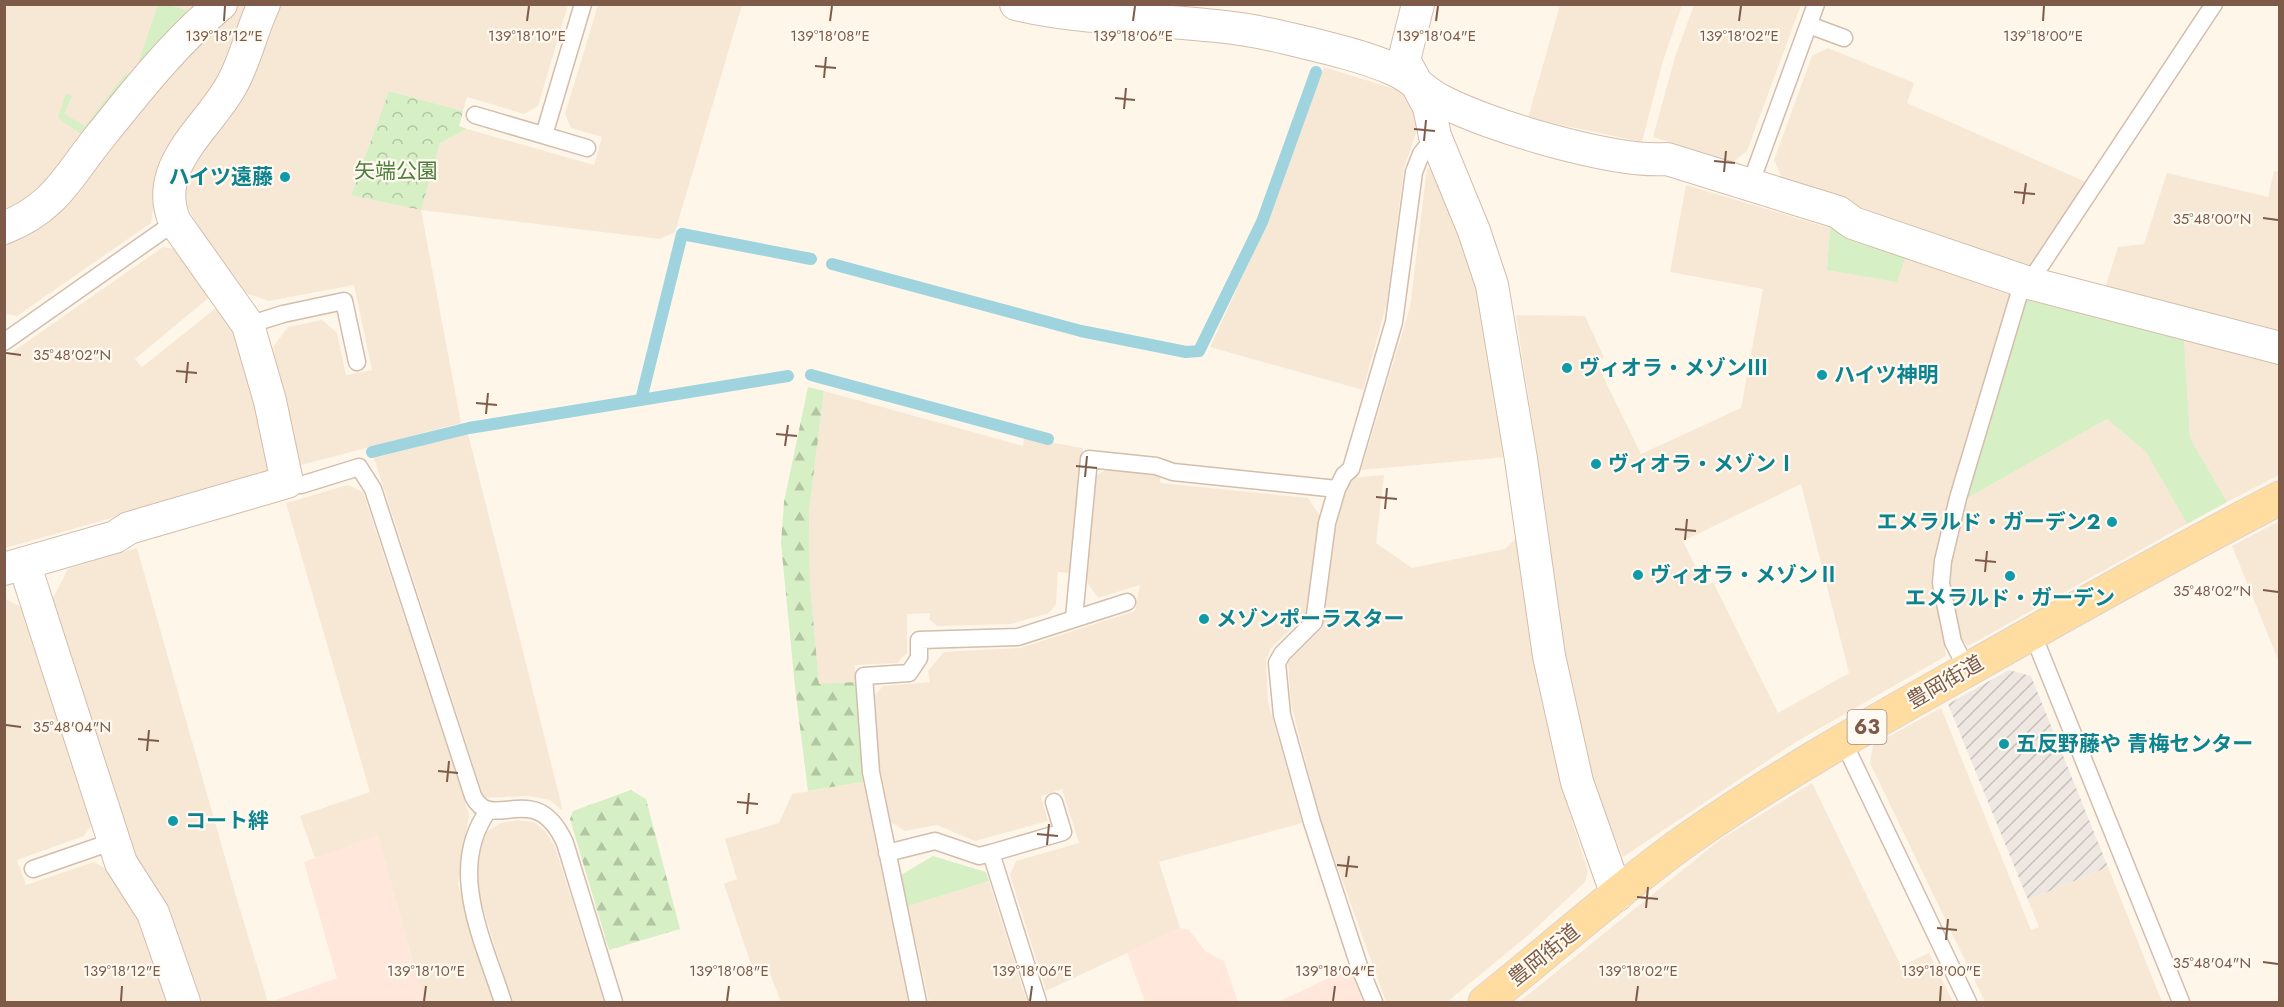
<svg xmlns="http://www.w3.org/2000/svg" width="2284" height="1007" viewBox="0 0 2284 1007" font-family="Jost,'Noto Sans JP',sans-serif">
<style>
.residential{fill:#f7e8d6;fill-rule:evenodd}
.commercial{fill:#ffe7dc}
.industrial{fill:url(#industrial-furrows)}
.grass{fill:#d6efc5}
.forest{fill:url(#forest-firs)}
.park{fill:url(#park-crowns)}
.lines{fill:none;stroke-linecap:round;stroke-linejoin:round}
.stream{stroke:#9fd4de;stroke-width:12}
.lane-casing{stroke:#d3bdac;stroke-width:19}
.street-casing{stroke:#d3bdac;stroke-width:34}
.primary-casing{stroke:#ddd4cf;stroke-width:35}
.lane{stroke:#fff;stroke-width:16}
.street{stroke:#fff;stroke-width:32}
.primary{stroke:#ffdc9f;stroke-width:33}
.ticks{fill:none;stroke:#7d5b48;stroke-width:2}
.culture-dot{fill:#0f9aa8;stroke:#fffaf1;stroke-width:2}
.labels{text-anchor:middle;stroke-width:4.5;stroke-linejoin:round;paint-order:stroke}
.shield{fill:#fffaf1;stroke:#a48b7b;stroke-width:1.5}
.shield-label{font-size:20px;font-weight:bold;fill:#7d5b48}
.park-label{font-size:21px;fill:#4f7e3c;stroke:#fffaf1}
.culture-label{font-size:21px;font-weight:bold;fill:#0d838f;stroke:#fffaf1;text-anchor:start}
.street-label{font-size:21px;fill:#7d5b48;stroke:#fffaf1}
.ticks-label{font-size:15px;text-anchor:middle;fill:#7d5b48;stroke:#fffaf1;stroke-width:4.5;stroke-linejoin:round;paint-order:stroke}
</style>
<defs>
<pattern id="industrial-furrows" width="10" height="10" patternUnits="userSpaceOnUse" patternTransform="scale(1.5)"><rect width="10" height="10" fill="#efe8e2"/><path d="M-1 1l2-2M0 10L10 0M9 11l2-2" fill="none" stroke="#c7bfb9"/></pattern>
<pattern id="forest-firs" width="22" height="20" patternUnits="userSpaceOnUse" patternTransform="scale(1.5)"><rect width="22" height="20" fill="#d6efc5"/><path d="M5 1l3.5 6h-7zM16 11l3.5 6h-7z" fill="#b3c5a2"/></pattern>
<pattern id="park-crowns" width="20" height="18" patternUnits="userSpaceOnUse" patternTransform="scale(1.5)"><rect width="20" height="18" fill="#d6efc5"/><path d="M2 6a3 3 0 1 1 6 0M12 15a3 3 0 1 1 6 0" fill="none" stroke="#b3c5a2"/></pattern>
</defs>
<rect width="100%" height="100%" fill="#fef6e9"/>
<!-- residential -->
<path class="residential" d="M 5,5 L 196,5 L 148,54 L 63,162 L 67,164 L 5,218 Z
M 238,5 L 252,5 L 235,53 L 157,183 L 151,223 L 17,316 L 5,314 L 5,240 Z
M 276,5 L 568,5 L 538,106 L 524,114 L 467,97 L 463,111 L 389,91 L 351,195 L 420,209 L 440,143 L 467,129 L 594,165 L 602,137 L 571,128 L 565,114 L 598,5 L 742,5 L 675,232 L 660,239 L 421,210 L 461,423 L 297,466 L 273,347 L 288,327 L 322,320 L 337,333 L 346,375 L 372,370 L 354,285 L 269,301 L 243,292 L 203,238 L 188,207 L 185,185 L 192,165 Z
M 1560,5 L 1682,5 L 1663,61 L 1642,142 L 1528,118 Z
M 1694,5 L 1801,5 L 1747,151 L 1733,162 L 1653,137 L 1675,57 Z
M 1828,48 L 1914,83 L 1907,103 L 2086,182 L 2028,272 L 1858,212 L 1849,198 L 1781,176 L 1774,160 L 1812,56 Z
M 1324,67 L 1401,91 L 1418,111 L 1418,127 L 1404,168 L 1387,302 L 1363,390 L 1210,347 L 1267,223 Z
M 1434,167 L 1478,287 L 1506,457 L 1361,470 L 1410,307 L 1427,169 Z
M 2274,171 L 2279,172 L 2279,336 L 2104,291 L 2118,247 L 2144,244 L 2167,173 L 2268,197 Z
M 1686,185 L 1830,228 L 1827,269 L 1907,253 L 2013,288 L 1934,581 L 1946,656 L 1794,743 L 1623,857 L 1589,773 L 1563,653 L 1548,527 L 1516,315 L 1585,316 L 1604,358 L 1596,362 L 1641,454 L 1741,408 L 1763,289 L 1670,272 ZM 1801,484 L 1849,673 L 1778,713 L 1713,582 L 1705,586 L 1683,541 Z
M 163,247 L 180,250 L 212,295 L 135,359 L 142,367 L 221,304 L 236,329 L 272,473 L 5,548 L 5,357 Z
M 2184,337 L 2279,361 L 2279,475 L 2227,502 L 2190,438 Z
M 824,391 L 1023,446 L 1024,438 L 1083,448 L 1071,573 L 1058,572 L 1056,604 L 1049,613 L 1011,624 L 937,626 L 929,619 L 930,613 L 907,614 L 907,653 L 897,663 L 855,665 L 856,682 L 819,685 L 810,585 L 809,512 Z
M 2107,419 L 2146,452 L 2187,524 L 1968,646 L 1961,639 L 1949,583 L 1950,562 L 1964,500 Z
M 468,434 L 504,576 L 563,811 L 550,800 L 530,796 L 484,798 L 374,458 Z
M 1106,469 L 1161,475 L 1160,483 L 1308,498 L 1320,516 L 1306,615 L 1271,648 L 1266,660 L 1268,702 L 1302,823 L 1159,862 L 1180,928 L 1046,991 L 1010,875 L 1016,861 L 1079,843 L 1062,789 L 1041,796 L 1048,821 L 975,841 L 937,825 L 905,831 L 891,822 L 878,757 L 875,695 L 883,686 L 930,682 L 928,671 L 944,652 L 1020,648 L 1135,611 L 1140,585 L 1098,598 L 1086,581 L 1095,477 Z
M 1384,475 L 1376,543 L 1412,568 L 1505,549 L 1517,537 L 1528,629 L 1539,690 L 1562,789 L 1588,871 L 1585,882 L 1532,932 L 1447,1002 L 1386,1002 L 1320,818 L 1291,704 L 1288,662 L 1322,628 L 1334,525 L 1351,478 Z
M 348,485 L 363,492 L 469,814 L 458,884 L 493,1002 L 424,1002 L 378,836 L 315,858 L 300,816 L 370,792 L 286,503 Z
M 2279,521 L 2279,662 L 2232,546 Z
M 137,548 L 236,896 L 268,1002 L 200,1002 L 165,903 L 135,857 L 52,600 L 68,569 Z
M 4,598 L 23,608 L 93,823 L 84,836 L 17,860 L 26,885 L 94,862 L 111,872 L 140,918 L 168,1002 L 5,1002 Z
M 1941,708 L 2031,930 L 2039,927 L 2028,900 L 2108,867 L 2162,1002 L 1985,1002 L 1870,763 L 1873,745 Z
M 863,782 L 908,1002 L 781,1002 L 767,966 L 753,970 L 724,884 L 737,879 L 725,839 L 779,823 L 792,794 Z
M 1812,783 L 1901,966 L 1929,953 L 1953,1002 L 1519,1002 L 1721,839 Z
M 517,820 L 534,822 L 546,832 L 555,847 L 604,1002 L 512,1002 L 477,889 L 478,850 L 486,832 L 501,823 Z
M 989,881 L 1027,1002 L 929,1002 L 908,906 Z"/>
<!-- commercial -->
<path class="commercial" d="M 378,835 L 424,1002 L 270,1002 L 337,978 L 304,862 Z
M 1180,928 L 1189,930 L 1206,952 L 1224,961 L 1238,1002 L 1145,1002 L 1127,952 Z
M 1350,968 L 1363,1002 L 1278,1002 Z"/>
<!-- industrial -->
<path class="industrial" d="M 2009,670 L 2031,676 L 2108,867 L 2028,900 L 1948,704 Z"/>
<!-- grass -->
<path class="grass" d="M 158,5 L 169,5 L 190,11 L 136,69 Z
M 126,73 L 130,76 L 84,136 L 58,118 L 66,93 L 72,96 L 64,114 L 85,126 Z
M 1830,228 L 1907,253 L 1897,282 L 1827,270 Z
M 2033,295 L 2184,337 L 2190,438 L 2227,502 L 2187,524 L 2146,452 L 2107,419 L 1964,500 L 2026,299 Z
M 933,856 L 986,872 L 989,881 L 908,906 L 901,875 Z"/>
<!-- forest -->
<path class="forest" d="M 808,387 L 824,391 L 809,512 L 810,585 L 819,684 L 856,682 L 863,782 L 808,791 L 795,687 L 781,543 L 784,502 Z
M 631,790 L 646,799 L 680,929 L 609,950 L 570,819 L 573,811 Z"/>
<!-- park -->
<path class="park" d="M 389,91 L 463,111 L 459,126 L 467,129 L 440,143 L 421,210 L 351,195 Z"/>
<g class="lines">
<!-- stream -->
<path class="stream" d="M 832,264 L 1081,331 L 1186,352 L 1199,351 L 1262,222 L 1316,72
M 811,375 L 1048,439
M 641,400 L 682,234 L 811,259
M 372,452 L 469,428 L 788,376"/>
<defs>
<path id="lane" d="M 1809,25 L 1844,38
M 475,115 L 587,148
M 544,135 L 583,4
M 1750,185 L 1816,4
M 248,325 L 283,314 L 344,301 L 357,362
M 4,342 L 175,222
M 287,482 L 301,485 L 359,467 L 373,489 L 473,796 C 492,835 535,776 565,843 L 614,1002
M 1074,618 L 1089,459 L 1156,466 L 1173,472 L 1337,489
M 2032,632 L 2181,1002
M 1967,669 L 1953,642 L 1941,583 L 1943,561 L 1958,498 L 2020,291 L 2029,283 L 2214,4
M 1843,741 L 1968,1002
M 488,811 C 446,869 484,942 503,1002
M 887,853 L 935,841 L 979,856 L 991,853
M 33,869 L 114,841
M 918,1002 L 871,772 L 864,676 L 909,673 L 919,658 L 919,640 L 1018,637 L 1127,602
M 1038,1002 L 991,853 L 1063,832 L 1054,802
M 1374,1002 L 1359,966 L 1312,822 L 1282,715 L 1277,663 L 1282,654 L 1314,622 L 1327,523 L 1337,489 L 1344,475 L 1351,469 L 1394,322 L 1414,172 L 1421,154 L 1435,136"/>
<path id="street" d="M 1016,4 C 1105,25 1198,16 1286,38 C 1320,46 1364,56 1395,70 C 1412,77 1424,92 1440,100 C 1488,126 1614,163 1667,159 L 1838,212 L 1853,223 L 2029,283 L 2280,348
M 1418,4 L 1404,60 L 1429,107 L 1435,136 L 1474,231 L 1492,285 L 1521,459 L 1549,656 L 1577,782 L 1617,895
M 4,228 C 57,207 68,175 102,134 C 138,89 176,41 221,4
M 24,563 L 121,863 L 153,913 L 184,1002
M 4,569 L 115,537 L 129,528 L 287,482 L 270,401 L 248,325 L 175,222 C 151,167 207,129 231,86 C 246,60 251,31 264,4"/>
<path id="primary" d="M 1485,1002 C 1553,948 1618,889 1688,839 C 1772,780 1862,729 1951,679 C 2060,617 2168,556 2280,498"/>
</defs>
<!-- lane casing -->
<use href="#lane" class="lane-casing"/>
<!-- street casing -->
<use href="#street" class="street-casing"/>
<!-- primary casing -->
<use href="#primary" class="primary-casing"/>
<!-- lane -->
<use href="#lane" class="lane"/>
<!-- street -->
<use href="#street" class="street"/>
<!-- primary -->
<use href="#primary" class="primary"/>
</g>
<!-- ticks -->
<path class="ticks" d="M 224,21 L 225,6M 527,21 L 529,6M 830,21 L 832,6M 1133,21 L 1135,6M 1436,21 L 1438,6M 1739,21 L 1741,6M 2043,21 L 2044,6M 815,66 L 836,68M 824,78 L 826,57M 1115,98 L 1135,100M 1124,109 L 1126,88M 1414,129 L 1435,131M 1424,141 L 1426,120M 1714,161 L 1735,163M 1724,172 L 1726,151M 2014,192 L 2035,194M 2023,204 L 2026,183M 2263,218 L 2278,220M 6,353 L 21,355M 176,371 L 197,373M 186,383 L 188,362M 476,403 L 497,405M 486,414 L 488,393M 776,434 L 797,436M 785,446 L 788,425M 1076,466 L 1097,468M 1085,477 L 1087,456M 1376,497 L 1397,499M 1385,509 L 1387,488M 1675,529 L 1696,531M 1685,540 L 1687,519M 1975,560 L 1996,562M 1985,572 L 1987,551M 2263,590 L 2278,592M 6,725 L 21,727M 138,739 L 159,741M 147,751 L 149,730M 438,771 L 458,773M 447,782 L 449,761M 737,802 L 758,804M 747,814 L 749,793M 1037,834 L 1058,836M 1047,845 L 1049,824M 1337,865 L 1358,867M 1346,877 L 1349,856M 1637,897 L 1658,899M 1646,908 L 1648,887M 1937,928 L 1957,930M 1946,940 L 1948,919M 2263,962 L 2278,964M 121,1001 L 122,986M 424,1001 L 426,986M 727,1001 L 729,986M 1030,1001 L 1032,986M 1333,1001 L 1335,986M 1636,1001 L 1638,986M 1940,1001 L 1941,986"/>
<!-- markers -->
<g class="culture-dot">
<circle cx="285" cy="177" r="6"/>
<circle cx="1567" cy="368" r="6"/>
<circle cx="1822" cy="375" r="6"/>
<circle cx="1596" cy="464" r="6"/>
<circle cx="2112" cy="522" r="6"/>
<circle cx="1638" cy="575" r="6"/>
<circle cx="2010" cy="576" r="6"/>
<circle cx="1204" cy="619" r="6"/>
<circle cx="2004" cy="744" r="6"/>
<circle cx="173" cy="821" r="6"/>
</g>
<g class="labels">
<!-- shield labels -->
<rect class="shield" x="1847.5" y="710" width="39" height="34" rx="4.5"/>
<g class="shield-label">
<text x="1867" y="734">63</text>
</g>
<!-- park labels -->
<g class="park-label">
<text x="396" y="178">矢端公園</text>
</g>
<!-- culture labels -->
<g class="culture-label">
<text x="273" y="184" text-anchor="end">ハイツ遠藤</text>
<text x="1579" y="375">ヴィオラ・メゾンⅢ</text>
<text x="1834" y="382">ハイツ神明</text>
<text x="1608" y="471">ヴィオラ・メゾンⅠ</text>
<text x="2100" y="529" text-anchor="end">エメラルド・ガーデン２</text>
<text x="1650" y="582">ヴィオラ・メゾンⅡ</text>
<text x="2010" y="605" text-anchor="middle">エメラルド・ガーデン</text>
<text x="1216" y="626">メゾンポーラスター</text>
<text x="2016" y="751">五反野藤や 青梅センター</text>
<text x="185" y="828">コート絆</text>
</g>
<!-- street labels -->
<g class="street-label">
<text transform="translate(1945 682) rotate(-30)" y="7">豊岡街道</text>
<text transform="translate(1544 955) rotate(-39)" y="7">豊岡街道</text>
</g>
</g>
<g class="ticks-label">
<text x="224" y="41">139°18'12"E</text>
<text x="527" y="41">139°18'10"E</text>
<text x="830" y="41">139°18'08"E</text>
<text x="1133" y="41">139°18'06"E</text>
<text x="1436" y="41">139°18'04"E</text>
<text x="1739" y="41">139°18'02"E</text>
<text x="2043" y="41">139°18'00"E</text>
<text x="2212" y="224">35°48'00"N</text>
<text x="72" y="360">35°48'02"N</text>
<text x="2212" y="596">35°48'02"N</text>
<text x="72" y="732">35°48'04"N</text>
<text x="2212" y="968">35°48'04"N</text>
<text x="122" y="976">139°18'12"E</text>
<text x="426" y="976">139°18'10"E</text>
<text x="729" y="976">139°18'08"E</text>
<text x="1032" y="976">139°18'06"E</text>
<text x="1335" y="976">139°18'04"E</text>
<text x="1638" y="976">139°18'02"E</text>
<text x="1941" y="976">139°18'00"E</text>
</g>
<!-- border -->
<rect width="2284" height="1007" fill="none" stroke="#7d5b48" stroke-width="12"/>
</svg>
